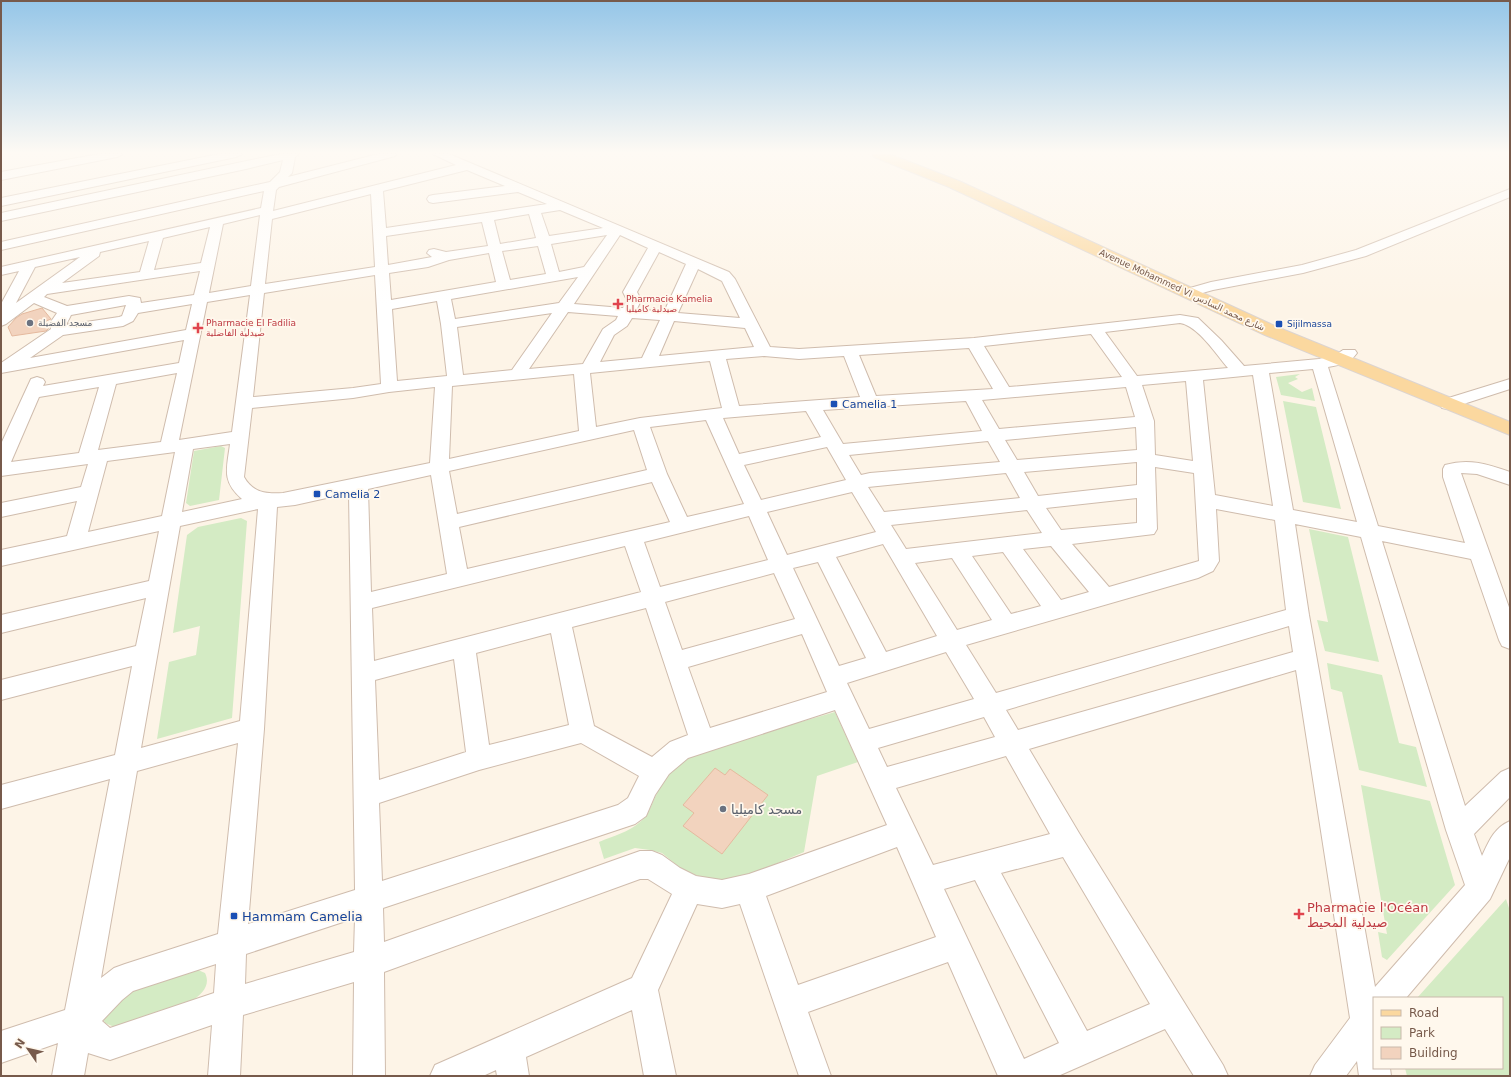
<svg xmlns="http://www.w3.org/2000/svg" width="1511" height="1077" viewBox="0 0 1511 1077" font-family="'DejaVu Sans','Noto Sans Arabic',sans-serif">
<style>
.green{fill:#d4ebc4}
.building{fill:#f2d3be;stroke:#e5b99e}
.lines{fill:none;stroke-linecap:round;stroke-linejoin:round}
.minor-casing{stroke:#cfbcad;stroke-width:2}
.major-casing{stroke:#dcd4d0;stroke-width:2}
.minor{fill:#fff;fill-rule:evenodd}
.major{fill:#fbd89f;fill-rule:evenodd}
.health-dot{fill:#e0444e;stroke:#fff8ed;stroke-width:1.5}
.worship-dot{fill:#6b7280;stroke:#fff8ed;stroke-width:1.5}
.transit-dot{fill:#1a4fb4;stroke:#fff8ed;stroke-width:1.5}
.labels{text-anchor:middle;stroke-width:3.5;stroke-linejoin:round;paint-order:stroke}
.far-street-label{font-size:9px;fill:#775a4b;stroke:#fff8ed}
.far-health-label{font-size:9px;fill:#be3a42;stroke:#fff8ed;text-anchor:start}
.far-worship-label{font-size:9px;fill:#5b616d;stroke:#fff8ed;text-anchor:start}
.far-transit-label{font-size:9px;fill:#164399;stroke:#fff8ed;text-anchor:start}
.transit-label{font-size:11px;fill:#164399;stroke:#fff8ed;text-anchor:start}
.near-worship-label{font-size:13px;fill:#5b616d;stroke:#fff8ed;text-anchor:start}
.near-health-label{font-size:13px;fill:#be3a42;stroke:#fff8ed;text-anchor:start}
.near-transit-label{font-size:13px;fill:#164399;stroke:#fff8ed;text-anchor:start}
</style>
<rect width="100%" height="100%" fill="#fdf4e7"/>
<!-- green -->
<path class="green" d="M 1300,374 L 1295,377 L 1298,379 L 1288,383 L 1302,392 L 1312,388 L 1315,401 L 1281,395 L 1276,377 Z
M 1283,401 L 1316,407 L 1341,509 L 1303,502 Z
M 221,446 L 225,448 L 219,500 L 190,506 L 186,503 L 194,451 Z
M 241,518 L 247,521 L 232,718 L 157,739 L 169,662 L 196,655 L 200,626 L 173,633 L 187,535 L 198,527 Z
M 1309,529 L 1348,537 L 1379,662 L 1325,651 L 1317,620 L 1328,622 Z
M 1327,663 L 1382,675 L 1399,743 L 1416,747 L 1427,787 L 1359,770 L 1342,692 L 1331,689 Z
M 835,712 L 858,762 L 817,776 L 804,852 L 745,877 L 723,881 L 700,877 L 679,867 L 662,853 L 650,850 L 635,848 L 604,859 L 599,842 C 613,836 629,832 640,822 C 649,815 652,803 657,793 C 666,771 682,760 703,750 Z
M 1361,785 L 1430,801 L 1455,885 L 1387,960 L 1382,957 L 1378,932 L 1387,934 Z
M 1506,899 L 1510,911 L 1510,1076 L 1407,1076 L 1405,1068 L 1502,1068 L 1502,998 L 1417,998 Z
M 198,970 L 205,973 C 211,985 202,994 193,1000 L 117,1026 L 112,1026 L 105,1023 L 103,1019 L 118,995 Z"/>
<!-- building -->
<path class="building" d="M 42,308 L 51,319 L 46,321 L 49,328 L 46,331 L 12,336 L 8,327 L 16,318 L 22,314 Z
M 715,768 L 725,775 L 730,769 L 768,795 L 722,854 L 683,826 L 694,813 L 683,805 Z"/>
<g class="lines">
<defs>
<path id="minor" d="M 99,154 L 123,154 L 117,157 L 1,180 L 1,172 Z
M 219,154 L 242,154 L 236,157 L 1,206 L 1,198 Z
M 280,154 L 299,154 L 295,157 L 292,173 L 288,177 L 378,154 L 397,154 L 395,156 L 279,187 L 276,190 L 273,211 L 456,165 L 433,154 L 449,154 L 729,272 L 735,279 L 770,347 L 799,349 L 974,338 L 1180,315 L 1198,318 L 1221,340 L 1244,366 L 1319,359 L 1334,356 L 1343,350 L 1355,350 L 1357,353 C 1350,363 1339,365 1328,367 L 1378,526 L 1465,543 L 1443,477 L 1443,469 L 1445,465 C 1469,458 1488,464 1510,472 L 1510,485 L 1477,474 L 1461,473 L 1510,610 L 1510,649 L 1502,646 L 1499,640 L 1471,559 L 1382,541 L 1465,806 L 1501,772 L 1510,768 L 1510,797 L 1474,834 L 1482,856 C 1489,841 1494,828 1510,821 L 1510,857 L 1490,899 L 1406,998 L 1374,998 L 1374,1068 L 1390,1068 L 1391,1076 L 1359,1076 L 1357,1061 L 1346,1076 L 1310,1076 L 1315,1065 L 1350,1018 L 1296,670 L 1029,749 L 1079,833 L 1223,1065 L 1228,1076 L 1194,1076 L 1165,1029 L 1058,1076 L 998,1076 L 948,962 L 808,1012 L 831,1076 L 799,1076 L 740,904 L 722,908 L 697,904 L 658,990 L 676,1076 L 644,1076 L 632,1010 L 526,1057 L 529,1076 L 497,1076 L 496,1070 L 483,1076 L 430,1076 L 435,1065 L 632,978 L 672,894 L 648,879 L 640,879 L 384,972 L 385,1076 L 353,1076 L 354,982 L 243,1015 L 240,1076 L 208,1076 L 212,1025 L 110,1060 L 88,1053 L 84,1076 L 52,1076 L 58,1043 L 1,1063 L 1,1031 L 65,1010 L 110,779 L 1,809 L 1,785 L 115,755 L 132,666 L 1,700 L 1,680 L 136,646 L 146,598 L 1,633 L 1,615 L 149,581 L 159,531 L 1,566 L 1,550 L 67,536 L 77,501 L 1,517 L 1,503 L 81,487 L 88,464 L 1,476 L 1,444 L 31,379 L 37,377 L 43,379 L 45,382 L 43,386 L 179,363 L 184,340 L 1,373 L 1,363 L 51,329 L 50,323 L 57,313 L 34,303 L 6,324 L 1,326 L 1,304 L 19,271 L 1,275 L 1,267 L 261,208 L 264,191 L 1,250 L 1,242 L 270,182 L 280,172 L 283,160 L 246,169 L 1,221 L 1,213 ZM 467,170 L 505,186 L 433,195 L 429,196 L 427,199 L 429,202 L 433,203 L 518,192 L 547,204 L 386,228 L 383,191 ZM 371,194 L 375,267 L 265,284 L 272,219 ZM 560,210 L 603,228 L 549,236 L 541,213 ZM 529,214 L 536,238 L 500,244 L 494,220 ZM 260,215 L 251,286 L 209,293 L 223,224 ZM 482,222 L 488,246 L 446,252 L 434,249 L 429,250 L 427,253 L 432,257 L 388,265 L 386,236 ZM 210,227 L 201,263 L 154,270 L 163,238 ZM 607,235 L 584,267 L 559,272 L 551,244 ZM 620,235 L 648,248 L 623,292 L 627,300 L 623,308 L 574,304 ZM 149,241 L 140,272 L 62,283 L 99,256 L 100,252 ZM 538,246 L 546,274 L 510,280 L 502,251 ZM 659,252 L 686,264 L 664,312 L 637,309 L 641,300 L 637,292 ZM 489,253 L 496,282 L 391,300 L 389,273 L 428,267 L 449,260 ZM 80,257 L 16,303 L 35,267 ZM 698,269 L 722,281 L 740,318 L 678,313 ZM 200,271 L 194,295 L 141,303 L 140,298 L 129,296 L 67,306 L 44,297 L 47,294 ZM 375,275 L 381,384 L 353,388 L 253,397 L 264,293 ZM 578,277 L 559,303 L 455,319 L 451,299 ZM 250,295 L 232,432 L 179,440 L 207,302 ZM 437,301 L 441,324 L 447,376 L 397,381 L 392,309 ZM 192,304 L 186,330 L 30,358 L 63,335 L 123,326 L 133,321 L 138,313 ZM 126,305 L 122,316 L 119,317 L 66,325 L 71,315 ZM 568,312 L 618,316 L 616,320 L 603,329 L 583,364 L 529,369 ZM 552,313 L 512,370 L 463,375 L 457,327 ZM 632,318 L 660,320 L 642,358 L 600,362 L 614,335 L 627,326 ZM 674,321 L 745,328 L 754,347 L 659,356 ZM 1180,323 C 1198,326 1216,354 1228,368 L 1137,376 L 1105,332 ZM 1091,334 L 1122,377 L 1009,387 L 984,346 ZM 969,348 L 993,389 L 876,396 L 859,355 ZM 764,356 L 799,359 L 844,356 L 860,397 L 739,406 L 726,359 ZM 710,361 L 722,408 L 640,418 L 596,427 L 590,373 ZM 1313,369 L 1357,522 L 1293,510 L 1269,373 ZM 177,373 L 161,442 L 98,450 L 116,384 ZM 574,374 L 579,431 L 449,459 L 452,386 ZM 1253,375 L 1273,506 L 1215,495 L 1203,380 ZM 1186,381 L 1193,461 L 1155,455 L 1154,421 L 1142,385 ZM 99,387 L 79,453 L 11,462 L 39,397 ZM 435,387 L 430,463 L 283,493 C 266,494 253,493 244,477 L 252,408 L 353,398 L 389,392 ZM 1126,387 L 1135,417 L 999,429 L 982,400 ZM 966,401 L 982,431 L 843,444 L 823,410 ZM 806,411 L 821,437 L 739,454 L 723,418 ZM 706,420 L 744,504 L 687,517 L 667,474 L 650,427 ZM 1136,427 L 1137,450 L 1017,460 L 1005,440 ZM 634,430 L 647,470 L 457,514 L 449,471 ZM 988,441 L 1000,462 L 870,473 L 861,475 L 849,455 ZM 230,444 C 227,468 221,481 242,499 L 182,512 L 193,449 ZM 827,447 L 846,480 L 761,500 L 744,465 ZM 175,452 L 162,516 L 88,532 L 107,461 ZM 1137,462 L 1137,485 L 1038,496 L 1024,472 ZM 1155,467 L 1194,473 L 1199,561 L 1109,587 L 1072,544 L 1154,534 L 1157,529 ZM 1006,473 L 1020,498 L 884,512 L 868,487 ZM 431,475 L 447,574 L 371,592 L 368,489 ZM 652,482 L 670,522 L 467,569 L 459,527 ZM 852,492 L 876,532 L 787,555 L 767,512 ZM 349,493 L 355,890 L 248,924 L 264,729 L 277,507 L 295,505 ZM 1137,498 L 1137,523 L 1061,530 L 1046,508 ZM 258,509 L 240,721 L 141,748 L 180,526 ZM 1216,509 L 1275,520 L 1286,610 L 996,693 L 966,645 L 1198,578 L 1213,571 L 1219,561 ZM 1027,510 L 1042,533 L 906,549 L 891,525 ZM 749,516 L 768,560 L 660,587 L 644,542 ZM 1295,524 L 1361,537 L 1446,830 L 1465,885 L 1375,987 L 1309,615 ZM 883,544 L 937,636 L 886,652 L 836,557 ZM 625,546 L 641,592 L 374,661 L 372,608 ZM 1051,546 L 1089,592 L 1061,600 L 1023,549 ZM 1003,552 L 1041,606 L 1011,614 L 972,556 ZM 952,558 L 992,620 L 957,630 L 915,563 ZM 818,562 L 866,658 L 839,666 L 793,568 ZM 774,573 L 795,619 L 682,650 L 665,602 ZM 646,608 L 688,735 L 670,742 L 652,757 L 594,726 L 572,627 ZM 1289,626 L 1293,652 L 1018,730 L 1006,710 ZM 551,633 L 569,725 L 489,745 L 476,653 ZM 802,634 L 827,692 L 710,728 L 688,667 ZM 946,652 L 974,699 L 869,729 L 847,683 ZM 454,659 L 466,752 L 379,780 L 375,680 ZM 835,710 L 887,825 L 749,874 L 722,880 L 696,876 L 680,868 L 662,855 L 652,851 L 640,851 L 384,942 L 383,908 L 635,824 L 646,816 L 655,795 L 669,774 L 688,758 ZM 984,717 L 995,737 L 887,767 L 878,748 ZM 238,743 L 218,934 L 125,964 L 114,968 L 101,978 L 137,771 ZM 581,743 L 639,776 L 628,798 L 618,805 L 382,881 L 379,803 L 479,770 ZM 1006,756 L 1050,834 L 933,865 L 896,788 ZM 897,847 L 936,937 L 798,985 L 766,896 ZM 1063,857 L 1150,1004 L 1087,1031 L 1001,873 ZM 975,880 L 1059,1043 L 1024,1059 L 944,889 ZM 355,918 L 354,952 L 245,984 L 246,954 ZM 216,964 L 214,993 L 110,1028 L 102,1021 L 122,1000 L 133,991 Z
M 1510,189 L 1510,197 L 1366,256 L 1303,273 L 1213,290 L 1188,297 L 1183,296 L 1181,293 L 1183,290 L 1211,282 L 1302,265 L 1356,250 Z
M 1510,379 L 1510,389 L 1448,409 L 1442,408 L 1440,404 L 1442,400 Z"/>
<path id="major" d="M 872,154 L 889,154 L 959,181 L 1277,327 L 1510,422 L 1510,435 L 1265,335 L 949,187 L 874,157 Z"/>
</defs>
<!-- minor casing -->
<use href="#minor" class="minor-casing"/>
<!-- major casing -->
<use href="#major" class="major-casing"/>
<!-- minor -->
<use href="#minor" class="minor"/>
<!-- major -->
<use href="#major" class="major"/>
</g>
<!-- sky -->
<linearGradient id="sky" x2="0" y2="1"><stop stop-color="#95c6e8"/><stop offset="0.5" stop-color="#fefaf4"/><stop offset="1" stop-color="#fefaf4" stop-opacity="0"/></linearGradient>
<rect width="1511" height="305" fill="url(#sky)"/>
<!-- markers -->
<g class="health-dot">
<path d="M616 298h4v4h4v4h-4v4h-4v-4h-4v-4h4z"/>
<path d="M196 322h4v4h4v4h-4v4h-4v-4h-4v-4h4z"/>
<path d="M1297 908h4v4h4v4h-4v4h-4v-4h-4v-4h4z"/>
</g>
<g class="worship-dot">
<circle cx="30" cy="323" r="4"/>
<circle cx="723" cy="809" r="4"/>
</g>
<g class="transit-dot">
<rect x="1275" y="320" width="8" height="8" rx="2"/>
<rect x="830" y="400" width="8" height="8" rx="2"/>
<rect x="313" y="490" width="8" height="8" rx="2"/>
<rect x="230" y="912" width="8" height="8" rx="2"/>
</g>
<g class="labels">
<!-- far-street labels -->
<g class="far-street-label">
<text transform="translate(1182 290) rotate(25)" y="3">Avenue Mohammed VI شارع محمد السادس</text>
</g>
<!-- far-health labels -->
<g class="far-health-label">
<text x="626" y="302">Pharmacie Kamelia<tspan x="626" dy="10">صيدلية كاميليا</tspan></text>
<text x="206" y="326">Pharmacie El Fadilia<tspan x="206" dy="10">صيدلية الفاضلية</tspan></text>
</g>
<!-- far-worship labels -->
<g class="far-worship-label">
<text x="38" y="326">مسجد الفضيلة</text>
</g>
<!-- far-transit labels -->
<g class="far-transit-label">
<text x="1287" y="327">Sijilmassa</text>
</g>
<!-- transit labels -->
<g class="transit-label">
<text x="842" y="408">Camelia 1</text>
<text x="325" y="498">Camelia 2</text>
</g>
<!-- near-worship labels -->
<g class="near-worship-label">
<text x="731" y="814">مسجد كاميليا</text>
</g>
<!-- near-health labels -->
<g class="near-health-label">
<text x="1307" y="912">Pharmacie l'Océan<tspan x="1307" dy="15">صيدلية المحيط</tspan></text>
</g>
<!-- near-transit labels -->
<g class="near-transit-label">
<text x="242" y="921">Hammam Camelia</text>
</g>
</g>
<!-- border -->
<rect width="1511" height="1077" fill="none" stroke="#775a4b" stroke-width="4"/>
<!-- legend -->
<rect x="1373" y="997" width="130" height="72" fill="#fff8ed" stroke="#c9b9ac"/>
<rect x="1381" y="1010" width="20" height="6" fill="#fbd89f" stroke="#c9b9ac"/>
<text x="1409" y="1017" font-size="12" fill="#775a4b">Road</text>
<rect x="1381" y="1027" width="20" height="12" fill="#d4ebc4" stroke="#c9b9ac"/>
<text x="1409" y="1037" font-size="12" fill="#775a4b">Park</text>
<rect x="1381" y="1047" width="20" height="12" fill="#f2d3be" stroke="#c9b9ac"/>
<text x="1409" y="1057" font-size="12" fill="#775a4b">Building</text>
<!-- north arrow -->
<g transform="translate(28 1049) rotate(304)" stroke="#fff8ed" stroke-width="3" paint-order="stroke">
<path d="M0-3L7 15L0 10L-7 15Z" fill="#775a4b"/>
<text y="-6" font-size="11" font-weight="bold" text-anchor="middle" fill="#775a4b">N</text>
</g>
</svg>
